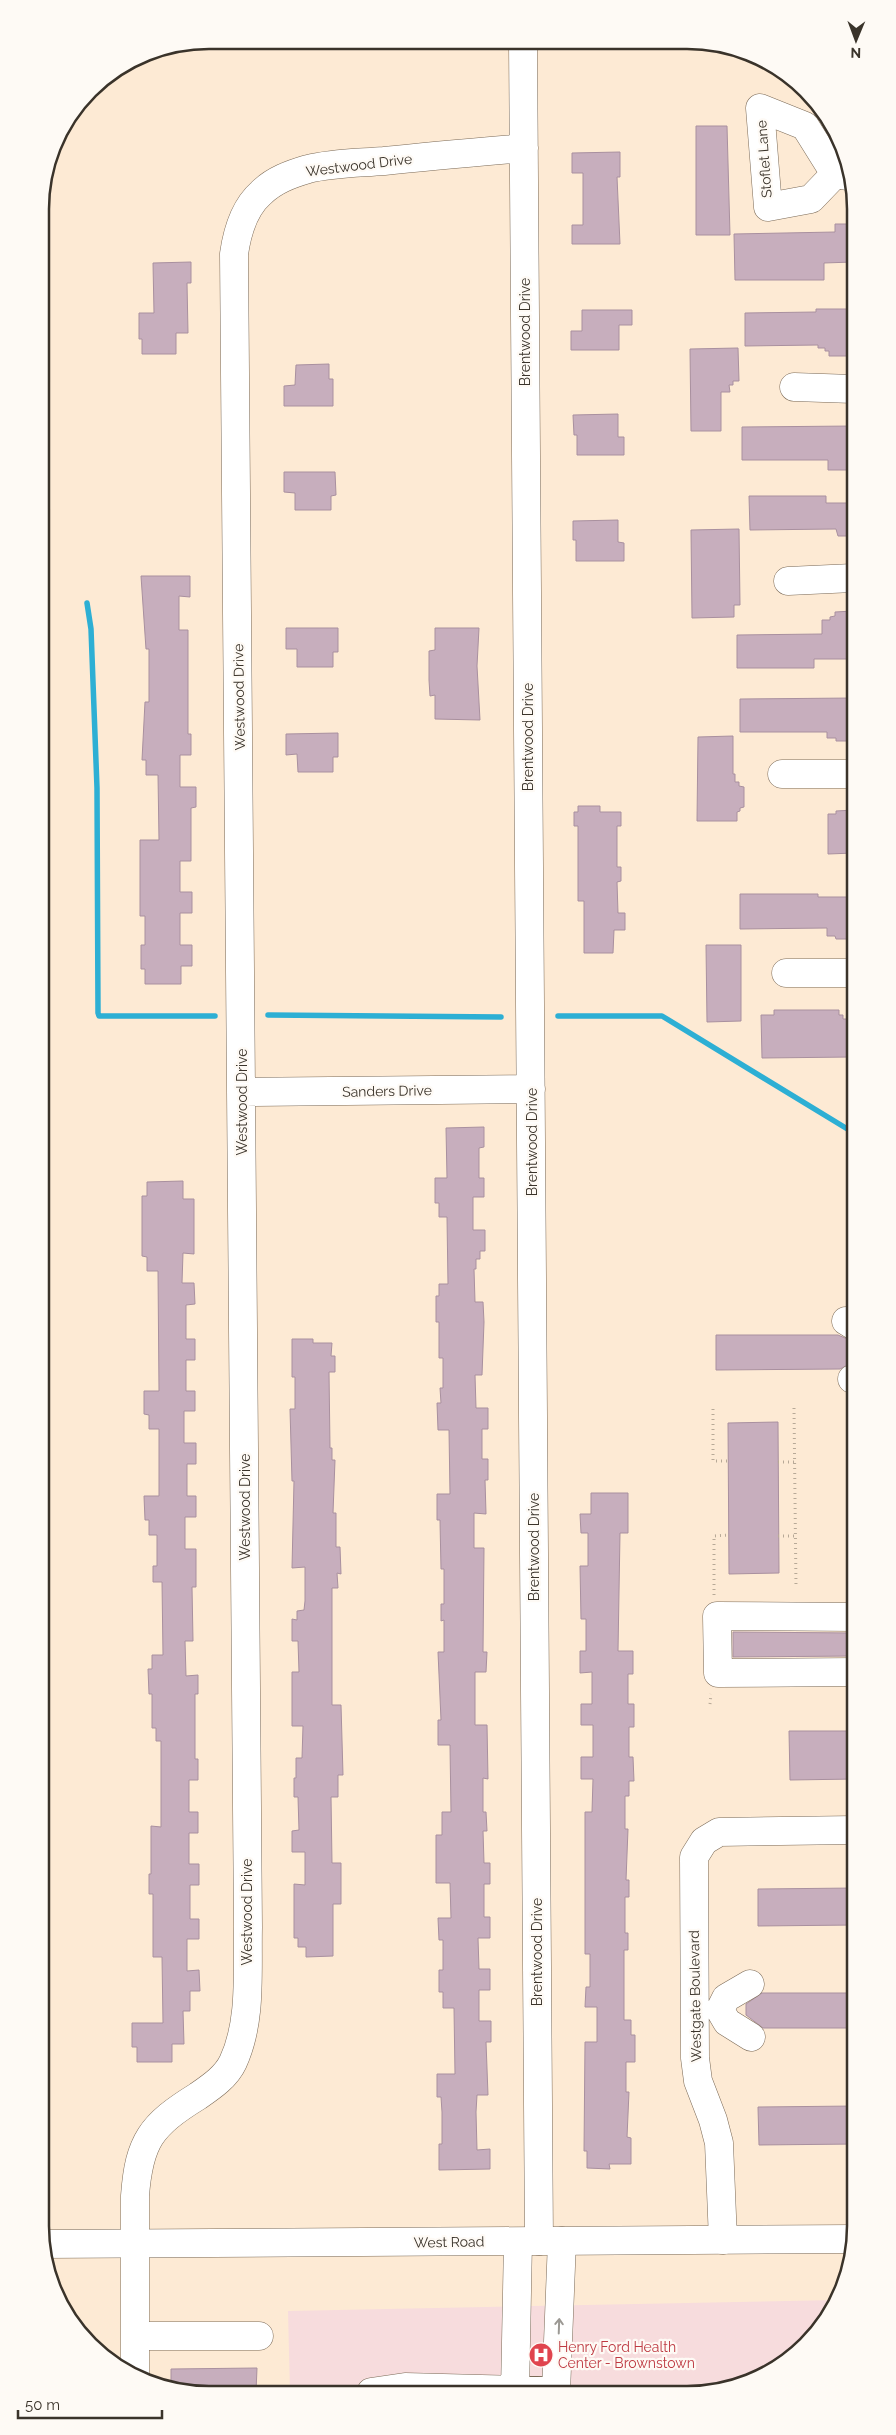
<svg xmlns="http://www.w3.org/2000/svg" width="896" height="2435" viewBox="0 0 896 2435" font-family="Raleway,sans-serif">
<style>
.medical{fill:#f7dcdd}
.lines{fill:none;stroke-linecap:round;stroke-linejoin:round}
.stream{stroke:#2dafd4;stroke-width:5.5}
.building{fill:#c7aebd;stroke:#a9909f}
.minor-casing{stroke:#7b6a57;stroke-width:29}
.major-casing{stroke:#7b6a57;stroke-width:29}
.path{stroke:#b7a997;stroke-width:3;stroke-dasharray:1 4;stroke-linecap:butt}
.minor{stroke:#fff;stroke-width:28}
.major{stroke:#fff;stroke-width:28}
.oneway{stroke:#9c9994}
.labels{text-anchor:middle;stroke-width:4.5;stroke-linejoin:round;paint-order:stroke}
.street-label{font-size:14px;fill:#3a332a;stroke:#fefaf5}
.health-label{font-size:14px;fill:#be3a42;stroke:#fefaf5;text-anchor:start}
.rim{fill:none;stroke:#3a332a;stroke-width:2.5}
</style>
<rect width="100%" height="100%" fill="#fdead4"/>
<!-- medical -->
<path class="medical" d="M 837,2300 L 814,2337 L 772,2372 L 721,2392 L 290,2392 L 288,2311 Z"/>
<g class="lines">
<!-- stream -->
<path class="stream" d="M 87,603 L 91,629 L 97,788 L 98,1013 L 99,1016 L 215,1016
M 268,1015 L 501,1017
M 558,1016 L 662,1016 L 854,1133"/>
</g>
<!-- building -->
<path class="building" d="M 696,126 L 727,126 L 730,235 L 696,235 Z
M 620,152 L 620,177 L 617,177 L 620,244 L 572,244 L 572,225 L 583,225 L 583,173 L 572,173 L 572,153 Z
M 835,224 L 853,224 L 853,262 L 824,263 L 824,280 L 735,280 L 734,234 L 835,232 Z
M 191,262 L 191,283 L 187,283 L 188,333 L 176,333 L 176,354 L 142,354 L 142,339 L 139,339 L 139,313 L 154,313 L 153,263 Z
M 816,309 L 853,309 L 851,356 L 829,356 L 829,351 L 825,351 L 825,348 L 818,348 L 818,345 L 745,346 L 745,313 L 816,312 Z
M 582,310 L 632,310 L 632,325 L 619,325 L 619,350 L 571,350 L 571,331 L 582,331 Z
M 738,348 L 739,381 L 733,381 L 733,385 L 729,385 L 730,392 L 721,392 L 721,431 L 691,431 L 690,349 Z
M 329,364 L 329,379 L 333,379 L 333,406 L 284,406 L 284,386 L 295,385 L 296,365 Z
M 618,414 L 618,437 L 624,437 L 624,455 L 577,455 L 577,435 L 574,435 L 573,415 Z
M 853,426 L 853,470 L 828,470 L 828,460 L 742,460 L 742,427 Z
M 284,472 L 335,472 L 336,495 L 331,496 L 331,510 L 295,510 L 295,493 L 284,492 Z
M 749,496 L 826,496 L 826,503 L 853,503 L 853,536 L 838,536 L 836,529 L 750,530 Z
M 618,520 L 618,542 L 624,543 L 624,561 L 576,561 L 576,540 L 573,540 L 573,521 Z
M 739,529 L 740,605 L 734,605 L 734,617 L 692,618 L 691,530 Z
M 141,576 L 190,576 L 190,597 L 179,596 L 179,630 L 188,630 L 188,734 L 191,734 L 191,755 L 180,755 L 180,787 L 196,787 L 196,807 L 191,808 L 191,861 L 180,861 L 180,892 L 192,892 L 192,913 L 180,913 L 180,945 L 192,945 L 192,966 L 181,966 L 181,984 L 145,984 L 145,969 L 141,969 L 141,945 L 145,945 L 145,916 L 140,916 L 140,840 L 159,840 L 158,775 L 146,775 L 146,760 L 142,760 L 145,702 L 149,702 L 149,649 L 146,649 Z
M 853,611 L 853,659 L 814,659 L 814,668 L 737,668 L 737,635 L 822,634 L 822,620 L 830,620 L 830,617 L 835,616 L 835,612 Z
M 286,628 L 338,628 L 338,652 L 333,652 L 333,667 L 297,667 L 297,649 L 286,649 Z
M 435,628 L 479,628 L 477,666 L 480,720 L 435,719 L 435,695 L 430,696 L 429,680 L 429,651 L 435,650 Z
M 853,698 L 854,741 L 836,741 L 836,738 L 827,738 L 827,732 L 740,732 L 740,699 Z
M 338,733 L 338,757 L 333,757 L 333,772 L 298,772 L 297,754 L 286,755 L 286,734 Z
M 733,736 L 733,774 L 735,774 L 735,782 L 739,782 L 739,786 L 744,787 L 744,807 L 740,808 L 740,811 L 737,812 L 737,821 L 697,821 L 698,737 Z
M 578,806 L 600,806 L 600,812 L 621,812 L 621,826 L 617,826 L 617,867 L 621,867 L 621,881 L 617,882 L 618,913 L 625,913 L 625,930 L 614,930 L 613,953 L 584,953 L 584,901 L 578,901 L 578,826 L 574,826 L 574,812 L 578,812 Z
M 854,810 L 854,853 L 828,854 L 828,814 L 836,814 L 836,811 Z
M 740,894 L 818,894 L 818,897 L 854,897 L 854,939 L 836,939 L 835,936 L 827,936 L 827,928 L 740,929 Z
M 706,945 L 741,945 L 741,1021 L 707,1022 Z
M 774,1010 L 839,1010 L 839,1015 L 843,1015 L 843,1019 L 852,1019 L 852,1057 L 762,1058 L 761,1015 L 774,1015 Z
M 484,1127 L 484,1147 L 479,1148 L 479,1178 L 484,1178 L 484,1197 L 473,1197 L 473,1230 L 485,1230 L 485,1251 L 480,1251 L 480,1259 L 476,1259 L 476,1269 L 474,1269 L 475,1302 L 483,1302 L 484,1322 L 482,1375 L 475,1375 L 476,1408 L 488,1408 L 488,1429 L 482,1429 L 482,1459 L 488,1459 L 488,1480 L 485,1480 L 486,1514 L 474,1513 L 474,1548 L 484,1548 L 483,1652 L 487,1652 L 486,1672 L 475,1672 L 475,1725 L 487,1725 L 488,1779 L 483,1778 L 483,1812 L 486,1812 L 487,1831 L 483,1831 L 484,1863 L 490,1863 L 490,1884 L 484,1884 L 484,1917 L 490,1917 L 490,1938 L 478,1938 L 479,1969 L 490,1969 L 490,1990 L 479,1990 L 479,2021 L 491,2021 L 491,2042 L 486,2042 L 488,2095 L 477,2095 L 476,2112 L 477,2150 L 490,2149 L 490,2169 L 439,2170 L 439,2144 L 442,2144 L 442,2112 L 441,2097 L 437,2097 L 437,2074 L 455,2074 L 454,2008 L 443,2008 L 443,1992 L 439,1992 L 439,1970 L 443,1970 L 443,1940 L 439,1940 L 438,1918 L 451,1918 L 450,1883 L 436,1883 L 436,1835 L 442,1835 L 442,1812 L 451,1812 L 450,1745 L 438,1745 L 438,1720 L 441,1720 L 438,1652 L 444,1652 L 444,1620 L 441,1621 L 441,1604 L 444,1604 L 444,1569 L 441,1569 L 440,1520 L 437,1520 L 437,1494 L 450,1494 L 449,1430 L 438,1430 L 437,1403 L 441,1403 L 440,1388 L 443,1388 L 443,1358 L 439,1358 L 439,1322 L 436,1322 L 436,1296 L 439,1296 L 439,1284 L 448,1284 L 447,1217 L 439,1217 L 439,1203 L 435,1203 L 435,1178 L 447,1178 L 446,1128 Z
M 183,1181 L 183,1199 L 194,1199 L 194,1254 L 183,1253 L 182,1283 L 194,1283 L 195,1304 L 186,1305 L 186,1339 L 195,1339 L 195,1360 L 186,1360 L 186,1391 L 195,1391 L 195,1411 L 184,1411 L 184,1443 L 196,1443 L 196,1464 L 187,1464 L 187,1496 L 196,1496 L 196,1517 L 185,1517 L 185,1549 L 196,1549 L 196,1587 L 192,1587 L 193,1641 L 185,1641 L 186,1676 L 198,1675 L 198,1694 L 195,1694 L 195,1759 L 198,1759 L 198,1780 L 189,1780 L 189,1812 L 198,1812 L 198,1833 L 189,1833 L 189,1864 L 199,1864 L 199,1885 L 190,1885 L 190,1919 L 199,1919 L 199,1939 L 187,1939 L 187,1971 L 199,1970 L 200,1991 L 190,1991 L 190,2011 L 183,2011 L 184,2044 L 172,2044 L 172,2062 L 137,2062 L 137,2047 L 132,2047 L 132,2023 L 163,2023 L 162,1957 L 153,1957 L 153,1894 L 149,1894 L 149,1874 L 151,1874 L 151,1826 L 161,1827 L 161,1741 L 156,1741 L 156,1728 L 152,1728 L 152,1694 L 149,1694 L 148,1669 L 152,1669 L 152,1655 L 163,1655 L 162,1582 L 153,1582 L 153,1566 L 157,1566 L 157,1535 L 149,1535 L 149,1520 L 145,1520 L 144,1496 L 159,1496 L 159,1429 L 149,1429 L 149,1415 L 144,1414 L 144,1391 L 159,1391 L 158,1271 L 147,1271 L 147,1257 L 142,1256 L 142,1196 L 147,1196 L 147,1182 Z
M 716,1335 L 838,1335 L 852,1341 L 852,1363 L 840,1369 L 716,1370 Z
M 292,1339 L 313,1339 L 313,1343 L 332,1343 L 331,1356 L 335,1356 L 335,1372 L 329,1372 L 330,1448 L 332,1448 L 332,1460 L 335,1460 L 333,1513 L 336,1513 L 336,1547 L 340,1547 L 341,1574 L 337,1573 L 338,1588 L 332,1588 L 332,1705 L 341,1705 L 343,1775 L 338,1775 L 338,1797 L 331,1797 L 332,1863 L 341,1863 L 341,1904 L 333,1904 L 333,1956 L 306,1957 L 306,1947 L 298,1947 L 298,1938 L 294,1938 L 294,1884 L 305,1885 L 305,1852 L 292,1852 L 292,1831 L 299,1830 L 298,1797 L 294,1797 L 294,1778 L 296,1778 L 296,1758 L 302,1758 L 303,1726 L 292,1726 L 292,1672 L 299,1672 L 298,1641 L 292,1641 L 292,1619 L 297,1620 L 297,1611 L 304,1610 L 305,1601 L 305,1567 L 292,1568 L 294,1481 L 292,1481 L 290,1409 L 295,1409 L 295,1377 L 292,1377 Z
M 778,1422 L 779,1573 L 729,1574 L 728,1423 Z
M 591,1493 L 628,1493 L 628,1533 L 620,1533 L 618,1651 L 633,1651 L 633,1674 L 628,1674 L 628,1704 L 634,1704 L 634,1727 L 629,1727 L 629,1757 L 633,1757 L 634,1781 L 629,1781 L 629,1796 L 625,1796 L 625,1829 L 628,1829 L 626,1880 L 629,1880 L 629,1897 L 625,1897 L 625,1933 L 628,1933 L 628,1950 L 624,1950 L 624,2020 L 631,2020 L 631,2035 L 635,2035 L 635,2062 L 626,2062 L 626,2092 L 629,2092 L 627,2137 L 631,2138 L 631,2164 L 609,2164 L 610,2169 L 587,2168 L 587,2151 L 584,2151 L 585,2042 L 597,2042 L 597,2007 L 585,2007 L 586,1987 L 590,1987 L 590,1954 L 585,1954 L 585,1812 L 592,1812 L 593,1779 L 581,1779 L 581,1757 L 593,1757 L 593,1725 L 581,1725 L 581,1704 L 592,1704 L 592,1672 L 580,1673 L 580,1651 L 586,1651 L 586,1619 L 581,1619 L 580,1566 L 588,1566 L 588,1533 L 581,1533 L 580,1514 L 591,1514 Z
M 733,1632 L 855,1633 L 855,1656 L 733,1657 Z
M 789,1731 L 855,1731 L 855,1779 L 790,1780 Z
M 855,1888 L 855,1925 L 758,1926 L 758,1889 Z
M 762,1993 L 855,1993 L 855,2028 L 763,2028 L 746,2015 L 746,2004 Z
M 855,2106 L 856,2144 L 759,2145 L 758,2107 Z
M 257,2368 L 256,2392 L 171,2390 L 171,2369 Z"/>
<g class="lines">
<defs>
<path id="minor" d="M 523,42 L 539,2241
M 835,174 L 811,199 L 768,207 L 760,108 L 805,126 L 835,174 L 853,177
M 794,387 L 853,389
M 788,581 L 853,578
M 782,774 L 854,774
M 786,973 L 854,973
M 242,1092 L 531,1089
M 846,1321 L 854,1326
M 852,1379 L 854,1379
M 855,1617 L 717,1616 L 718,1673 L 855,1672
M 750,1984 L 726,1998 L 720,2010 L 727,2022 L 751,2037
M 723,2240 L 719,2143 L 713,2120 L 698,2081 L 695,2058 L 694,1857 L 704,1841 L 719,1832 L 855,1830
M 135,2336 L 259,2336
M 135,2378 L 135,2196 C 139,2141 151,2125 198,2096 C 211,2087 226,2077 233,2062 C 252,2021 247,1972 248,1927 L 234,254 C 237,233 244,208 261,193 C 274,180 291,174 308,169 C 332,163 359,163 384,161 C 430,156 477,152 524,148
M 371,2392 L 405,2387 L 556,2391
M 515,2392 L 518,2242
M 556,2392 L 562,2241"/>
<path id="major" d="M 43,2244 L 855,2239"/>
</defs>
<!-- minor casing -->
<use href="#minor" class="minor-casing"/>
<!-- major casing -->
<use href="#major" class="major-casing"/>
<!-- path -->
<path class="path" d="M 794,1408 L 796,1587
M 713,1409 L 713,1461 L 728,1461
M 778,1462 L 794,1462
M 778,1536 L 795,1536
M 714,1595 L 714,1536 L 729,1535
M 710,1704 L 711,1694"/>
<!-- minor -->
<use href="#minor" class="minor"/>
<!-- major -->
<use href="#major" class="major"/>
</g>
<!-- one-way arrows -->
<defs><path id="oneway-shaft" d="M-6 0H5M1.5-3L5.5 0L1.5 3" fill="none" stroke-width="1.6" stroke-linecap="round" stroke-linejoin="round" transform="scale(1.25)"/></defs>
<use class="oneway" href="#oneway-shaft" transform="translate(559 2326) rotate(-88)"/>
<!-- icons -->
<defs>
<symbol id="hospital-disc" viewBox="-11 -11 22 22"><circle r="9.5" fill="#e0444e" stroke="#fefaf5"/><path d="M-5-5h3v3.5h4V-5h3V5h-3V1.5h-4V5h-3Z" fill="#fff"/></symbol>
</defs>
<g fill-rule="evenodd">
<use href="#hospital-disc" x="527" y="2341" width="28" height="28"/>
</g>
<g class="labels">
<!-- street labels -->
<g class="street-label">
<text transform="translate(764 159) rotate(-94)" y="5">Stoflet Lane</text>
<text transform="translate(359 165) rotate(-7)" y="5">Westwood Drive</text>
<text transform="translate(525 332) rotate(-90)" y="5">Brentwood Drive</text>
<text transform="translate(239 697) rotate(-91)" y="5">Westwood Drive</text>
<text transform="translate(528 737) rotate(-90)" y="5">Brentwood Drive</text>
<text transform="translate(387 1091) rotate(-1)" y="5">Sanders Drive</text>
<text transform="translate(242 1102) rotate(-90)" y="5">Westwood Drive</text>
<text transform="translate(532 1142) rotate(-90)" y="5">Brentwood Drive</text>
<text transform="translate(245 1507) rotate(-90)" y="5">Westwood Drive</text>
<text transform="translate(534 1547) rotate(-90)" y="5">Brentwood Drive</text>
<text transform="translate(247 1912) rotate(-90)" y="5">Westwood Drive</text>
<text transform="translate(537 1952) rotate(-90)" y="5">Brentwood Drive</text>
<text transform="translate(695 1996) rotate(-91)" y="5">Westgate Boulevard</text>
<text transform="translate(449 2242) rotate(-1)" y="5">West Road</text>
</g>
<!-- health labels -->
<g class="health-label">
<text x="558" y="2352">Henry Ford Health<tspan x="558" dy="16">Center - Brownstown</tspan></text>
</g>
</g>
<!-- crop -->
<path d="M0 0H896V2435H0ZM209 49H687A160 160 0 0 1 847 209V2226A160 160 0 0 1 687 2386H209A160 160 0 0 1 49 2226V209A160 160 0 0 1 209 49Z" fill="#fefaf5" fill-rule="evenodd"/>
<path class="rim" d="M209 49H687A160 160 0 0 1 847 209V2226A160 160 0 0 1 687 2386H209A160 160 0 0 1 49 2226V209A160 160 0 0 1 209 49Z"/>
<!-- north arrow -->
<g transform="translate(856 40) rotate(181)" stroke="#fefaf5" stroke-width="4" paint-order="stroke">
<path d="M0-4L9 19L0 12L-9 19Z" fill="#3a332a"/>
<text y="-8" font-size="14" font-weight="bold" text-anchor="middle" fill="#3a332a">N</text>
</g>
<!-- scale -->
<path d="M18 2410v8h144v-8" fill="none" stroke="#3a332a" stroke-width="2.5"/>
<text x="25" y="2410" font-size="15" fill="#3a332a" stroke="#fefaf5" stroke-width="4" paint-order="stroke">50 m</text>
</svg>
